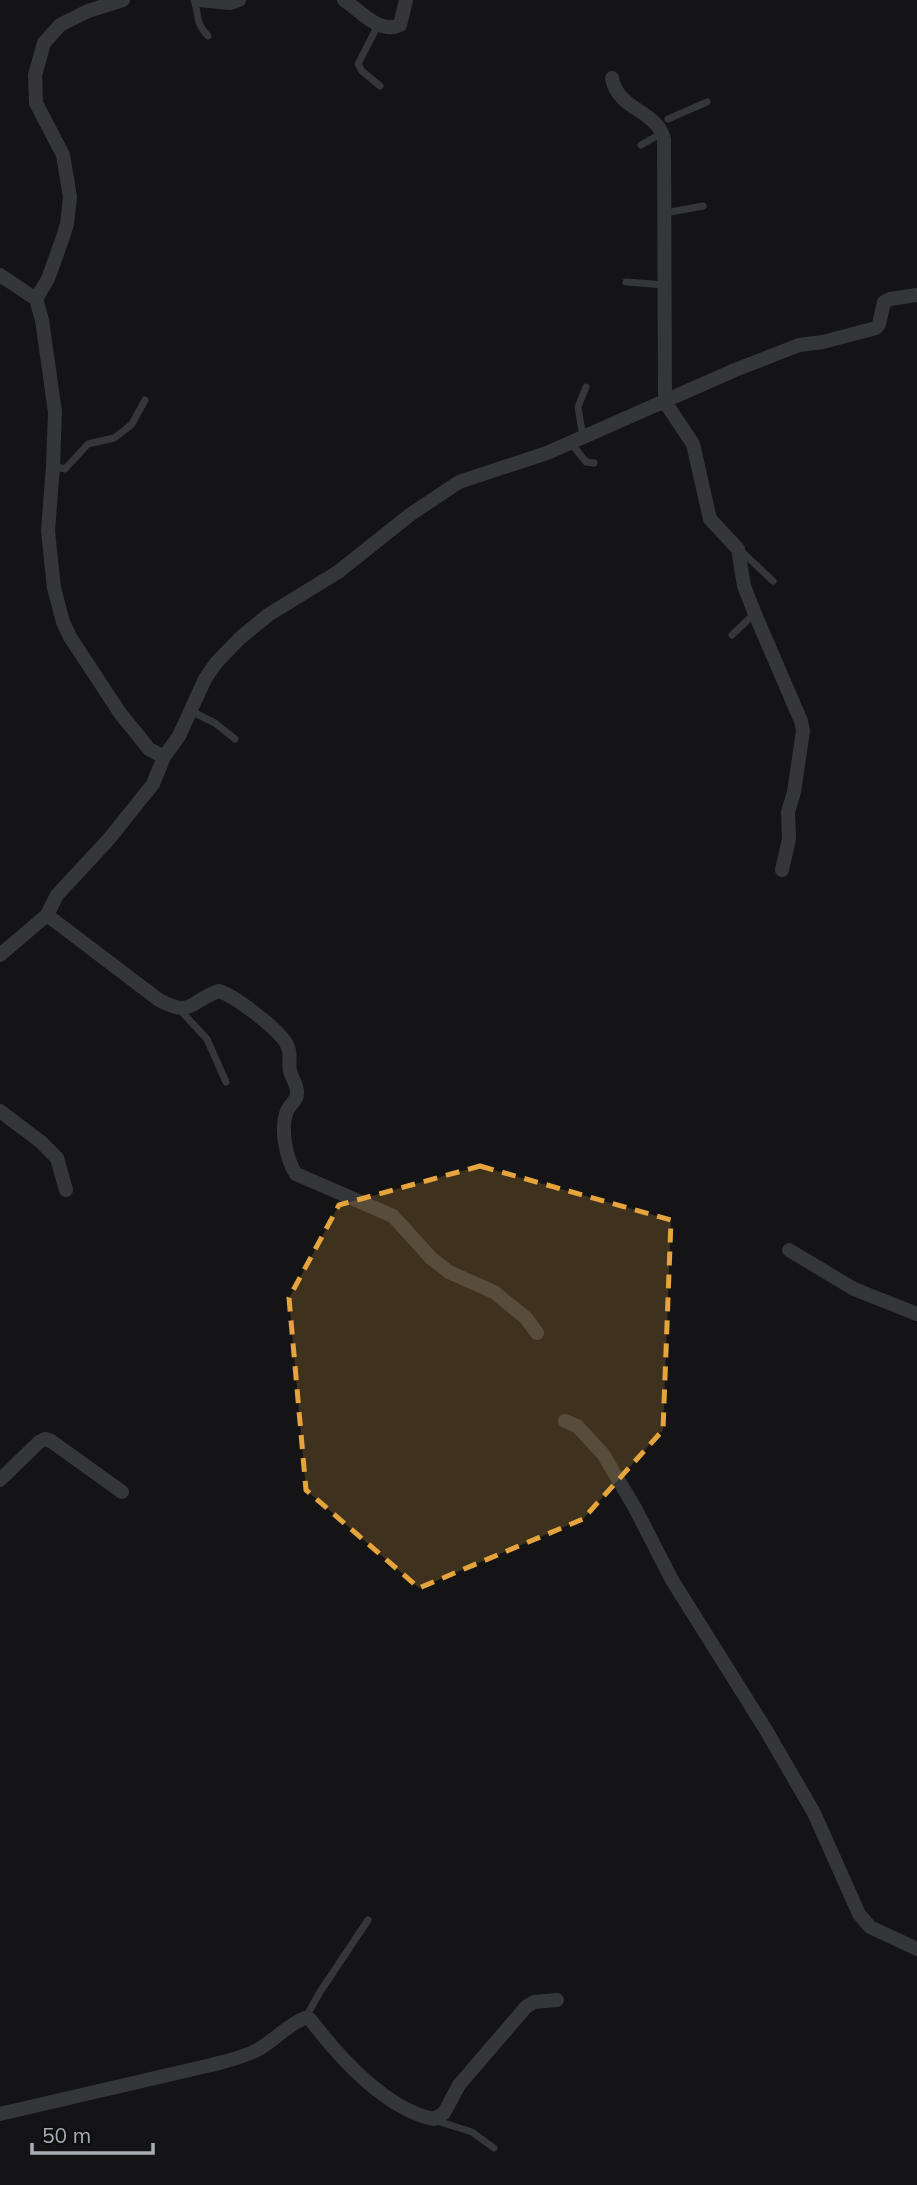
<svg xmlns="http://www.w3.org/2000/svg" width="917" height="2185" viewBox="0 0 917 2185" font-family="Mulish,sans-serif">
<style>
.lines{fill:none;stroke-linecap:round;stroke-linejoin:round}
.lane{stroke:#35363a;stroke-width:7}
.street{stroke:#35363a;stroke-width:14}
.marked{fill:#e6a43c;fill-opacity:0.2;stroke:#e6a43c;stroke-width:5;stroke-dasharray:14 9;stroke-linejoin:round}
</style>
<rect width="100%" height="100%" fill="#141416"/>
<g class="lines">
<!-- lane -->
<path class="lane" d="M 194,0 C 200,18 194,20 208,36
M 378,25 L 358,64 L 362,71 L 380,86
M 668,119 L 707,102
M 641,145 L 662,133
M 665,213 L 703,206
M 626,282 L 665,285
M 583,437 L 578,407 L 586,387
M 571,443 L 586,462 L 594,463
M 53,466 L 65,469 L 88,444 L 114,438 L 126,429 L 132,424 L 145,400
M 741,551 L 773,581
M 732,635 L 754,614
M 191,711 L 215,723 L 235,739
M 180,1010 L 207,1039 L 226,1082
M 306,2017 L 320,1992 L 368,1920
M 434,2120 L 472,2132 L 494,2148"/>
<!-- street -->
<path class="street" d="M 199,0 L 230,3 L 239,0
M 344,0 C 360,10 379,35 400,25 L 406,0
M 612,78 C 618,111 656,109 664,139 L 665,402 L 693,444 L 710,519 L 738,549 L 744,586 L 755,614 L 801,721 L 803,731 L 794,792 L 788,812 L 789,839 L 782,870
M 0,275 L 36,299 L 42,320 L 55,412 L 53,466 L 48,531 L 54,588 L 63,622 L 70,637 L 120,713 L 149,749 L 164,757
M 36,299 L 48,279 L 63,237 L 67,224 L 70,197 L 63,155 L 36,103 L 35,75 L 44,43 L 60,25 L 88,11 L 123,0
M 47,915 L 159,1000 C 193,1018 189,1001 219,991 C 235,996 280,1030 287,1045 C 292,1053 288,1062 290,1071 C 292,1079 297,1084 297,1092 C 298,1100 290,1104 287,1111 C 280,1128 286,1159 296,1174 L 393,1216 L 431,1258 L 449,1272 L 494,1292 L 526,1318 L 537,1333
M 0,955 L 47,915 L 57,895 L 109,839 L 153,784 L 164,757 L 179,736 L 205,679 L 216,663 L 239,639 L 268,615 L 338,572 L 411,514 L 459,482 L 547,453 L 735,370 L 799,345 L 823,342 L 876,328 L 879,324 L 884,302 L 890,299 L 917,295
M 0,1111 L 41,1142 L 57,1158 L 66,1190
M 789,1250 L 854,1289 L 917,1314
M 565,1421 L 577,1426 L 603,1454 L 635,1508 L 672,1580 L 766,1730 L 814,1813 L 859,1914 L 870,1927 L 917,1949
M 0,1480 L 39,1442 L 45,1439 L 51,1441 L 122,1492
M 0,2114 L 211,2065 C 227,2061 245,2057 259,2049 C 275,2040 288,2024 305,2018 L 310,2019 C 338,2056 386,2110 434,2119 L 444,2113 L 459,2085 L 526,2007 L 534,2002 L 557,2000"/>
</g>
<!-- marked area -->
<path class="marked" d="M 480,1166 L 671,1220 L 663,1430 L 583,1519 L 419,1588 L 306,1490 L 289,1298 L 339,1205 Z"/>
<!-- scale -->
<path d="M32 2143v10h121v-10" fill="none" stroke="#a7acb5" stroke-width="3.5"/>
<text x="42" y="2143" font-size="21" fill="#a7acb5" stroke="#0f0f11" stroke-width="5" paint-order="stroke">50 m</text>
</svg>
